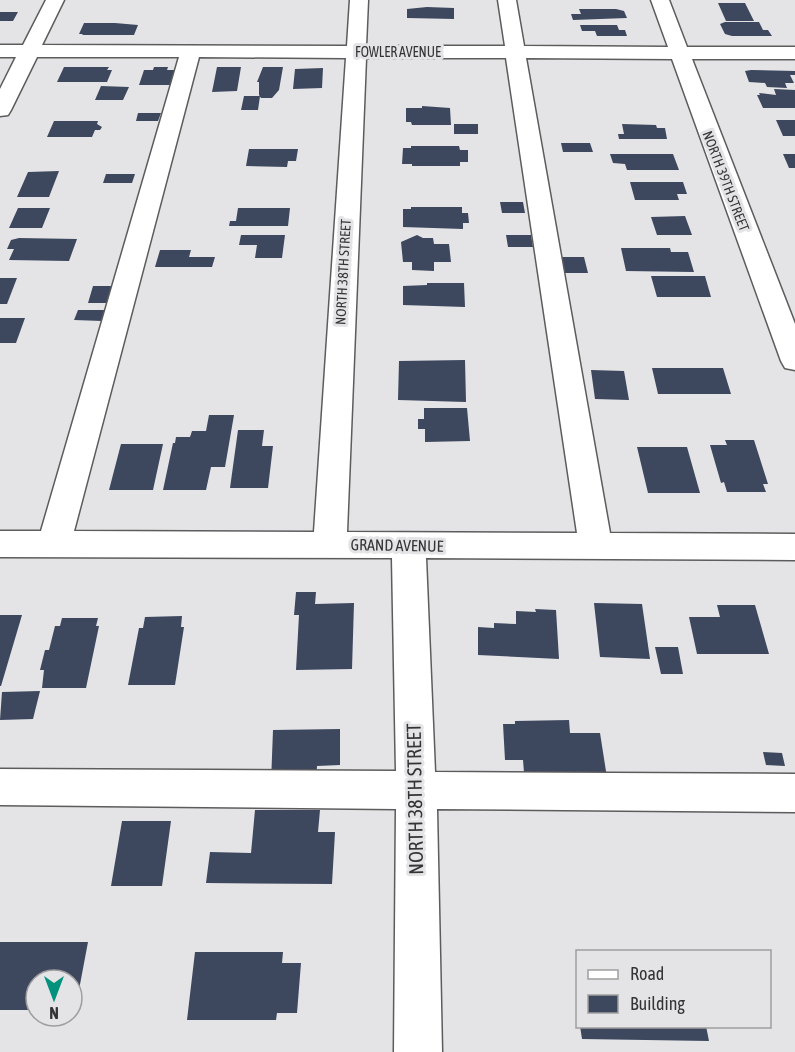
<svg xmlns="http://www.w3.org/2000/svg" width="795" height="1052" viewBox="0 0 795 1052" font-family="'Asap Condensed',sans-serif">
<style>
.building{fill:#3d475e}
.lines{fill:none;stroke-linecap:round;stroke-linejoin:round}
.minor-casing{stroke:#5c5c5d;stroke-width:3}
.minor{fill:#fff;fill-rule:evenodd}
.labels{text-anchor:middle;stroke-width:6;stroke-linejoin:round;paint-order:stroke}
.far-street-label{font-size:14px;fill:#343435;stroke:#e4e4e6}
.street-label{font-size:16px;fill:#343435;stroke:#e4e4e6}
.near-street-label{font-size:20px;fill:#343435;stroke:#e4e4e6}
</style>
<rect width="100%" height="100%" fill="#e4e4e6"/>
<!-- building -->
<path class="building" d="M 718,3 L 745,3 L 754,21 L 726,21 Z
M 427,7 L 454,8 L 454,19 L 407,18 L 407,9 Z
M 579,9 L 616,9 L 624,11 L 627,18 L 573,20 L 571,14 L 581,14 Z
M 0,12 L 18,12 L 13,21 L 0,21 Z
M 725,22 L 759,22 L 763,30 L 768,30 L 772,36 L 732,36 L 725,34 L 720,24 Z
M 84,23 L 115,23 L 138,25 L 134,35 L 82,35 L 83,34 L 79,34 Z
M 580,25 L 617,25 L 619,30 L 625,30 L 627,36 L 597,36 L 595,31 L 582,31 Z
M 64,67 L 109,67 L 107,70 L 112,70 L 107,82 L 57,82 Z
M 154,67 L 168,67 L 167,70 L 176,70 L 173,85 L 139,85 L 144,70 L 153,70 Z
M 217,67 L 241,67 L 237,91 L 212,92 Z
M 263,67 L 283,67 L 279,90 L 272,98 L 261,98 L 259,95 L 259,82 L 257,82 Z
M 323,68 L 322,88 L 293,89 L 295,69 Z
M 751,70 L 795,71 L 795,75 L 790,75 L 794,83 L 785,83 L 787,88 L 767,87 L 765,83 L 749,82 L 745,71 Z
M 101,86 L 129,87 L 123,100 L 95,100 Z
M 774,89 L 795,90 L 795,108 L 763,108 L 757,95 L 760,95 L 759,93 L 776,95 Z
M 244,96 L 260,96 L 258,110 L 241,110 Z
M 422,106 L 450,108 L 451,125 L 412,125 L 411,122 L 406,122 L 406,108 L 422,108 Z
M 138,113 L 161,113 L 158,121 L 136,121 Z
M 776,120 L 795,120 L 795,136 L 783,136 Z
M 54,121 L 98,121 L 97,124 L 102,127 L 100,130 L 95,130 L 92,137 L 47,137 Z
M 454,124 L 478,124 L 478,134 L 454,134 Z
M 622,124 L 656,125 L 657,128 L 665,128 L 667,139 L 619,139 L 618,134 L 624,134 Z
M 561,143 L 590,143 L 593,152 L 563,152 Z
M 411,146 L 459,146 L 460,150 L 468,150 L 468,162 L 460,162 L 460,166 L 412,166 L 412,164 L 402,164 L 403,148 L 411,148 Z
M 249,149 L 298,149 L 296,161 L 288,161 L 287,167 L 246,166 Z
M 610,154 L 673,154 L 679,170 L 627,170 L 625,164 L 613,163 Z
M 783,154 L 795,154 L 795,168 L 789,168 Z
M 59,171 L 49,197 L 17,197 L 28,172 Z
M 106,174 L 135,174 L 132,183 L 103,183 Z
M 630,182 L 683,182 L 687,194 L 677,194 L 679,200 L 635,200 Z
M 500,202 L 523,202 L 525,213 L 502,213 Z
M 411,207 L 462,207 L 462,213 L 468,213 L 469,223 L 463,223 L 463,229 L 403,227 L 403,209 L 411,209 Z
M 18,208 L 50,208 L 42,228 L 9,228 Z
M 238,208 L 290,208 L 288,226 L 229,226 L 230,221 L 236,221 Z
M 685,216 L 692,235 L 657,235 L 651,217 Z
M 241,235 L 285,235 L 282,258 L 255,258 L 257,245 L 239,245 Z
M 417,235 L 423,238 L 433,238 L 434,244 L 449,244 L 451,262 L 434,262 L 434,271 L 412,270 L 412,262 L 403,262 L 401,242 Z
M 506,235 L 531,235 L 533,247 L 508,247 Z
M 19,238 L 77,239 L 69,261 L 9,260 L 14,249 L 7,249 L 11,240 Z
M 621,248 L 670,248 L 671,252 L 688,252 L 694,272 L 626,271 Z
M 160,250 L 191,250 L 189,257 L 215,257 L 212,267 L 155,267 Z
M 561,257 L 584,257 L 588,273 L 564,273 Z
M 651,276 L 705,276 L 711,297 L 657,297 Z
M 0,278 L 17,278 L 7,304 L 0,304 Z
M 427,283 L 464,283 L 465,307 L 403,305 L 403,286 L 427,285 Z
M 93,286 L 116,286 L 110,303 L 88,303 Z
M 78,310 L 106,310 L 102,321 L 74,320 Z
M 0,318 L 25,318 L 16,343 L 0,343 Z
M 465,360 L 466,402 L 398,400 L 399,361 Z
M 652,368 L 723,368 L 731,394 L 658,394 Z
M 591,370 L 624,371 L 629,400 L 595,399 Z
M 424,408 L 467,408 L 470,441 L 425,442 L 425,429 L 418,429 L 418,419 L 424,419 Z
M 209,415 L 234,415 L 225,467 L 211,467 L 206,490 L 163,490 L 173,443 L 175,443 L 176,437 L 190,437 L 192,431 L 206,431 Z
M 238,430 L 264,430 L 262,446 L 273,446 L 268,488 L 230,488 Z
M 725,440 L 754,440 L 768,484 L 763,484 L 766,492 L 727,492 L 724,482 L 721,483 L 710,445 L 727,445 Z
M 121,444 L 163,444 L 153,490 L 109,490 Z
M 637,447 L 687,447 L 700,493 L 648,493 Z
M 296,592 L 316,592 L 315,604 L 354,603 L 352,669 L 296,670 L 299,615 L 294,615 Z
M 594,603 L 642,604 L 650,659 L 600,657 Z
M 717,605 L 755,605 L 769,654 L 697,654 L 689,617 L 720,617 Z
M 535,609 L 556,610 L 559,659 L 478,655 L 478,627 L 494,628 L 494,623 L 516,624 L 516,611 L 536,612 Z
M 0,615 L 22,615 L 1,686 L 0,686 Z
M 182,616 L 181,627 L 184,627 L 175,685 L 128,685 L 139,628 L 143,628 L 145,617 Z
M 62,618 L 98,618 L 96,626 L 99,626 L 86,688 L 42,688 L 44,670 L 40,670 L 45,650 L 49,650 L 55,626 L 60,626 Z
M 655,647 L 678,647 L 683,674 L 661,674 Z
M 40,691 L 33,719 L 0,720 L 2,692 Z
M 569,720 L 570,733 L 600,733 L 608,784 L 525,785 L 523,760 L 505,760 L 503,724 L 515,724 L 515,721 Z
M 340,729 L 340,765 L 317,766 L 316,782 L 271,783 L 273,730 Z
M 763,752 L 782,753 L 785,766 L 766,765 Z
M 255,810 L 320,810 L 318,832 L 335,832 L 332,884 L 206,883 L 210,852 L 251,853 Z
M 122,821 L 171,821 L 162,886 L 111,886 Z
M 0,942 L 88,942 L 75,1011 L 72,1011 L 72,980 L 36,980 L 36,1010 L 0,1010 Z
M 195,952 L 283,952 L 282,963 L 301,963 L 297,1013 L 277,1013 L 276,1020 L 187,1020 Z
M 580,1026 L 706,1026 L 709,1041 L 582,1039 Z"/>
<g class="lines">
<defs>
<path id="minor" d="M 46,0 L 64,0 L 42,45 L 347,46 L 350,0 L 368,0 L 366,46 L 505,46 L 498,0 L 516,0 L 524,46 L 668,47 L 651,0 L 669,0 L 687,47 L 795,47 L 795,59 L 692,59 L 795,324 L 795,370 L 785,368 L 781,361 L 672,59 L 526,58 L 610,533 L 795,534 L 795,560 L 426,558 L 435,772 L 795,774 L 795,812 L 437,809 L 442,1052 L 394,1052 L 396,809 L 0,805 L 0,769 L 396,771 L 392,558 L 0,557 L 0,531 L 41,531 L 179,57 L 37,57 L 11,110 L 8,115 L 0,116 L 0,89 L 16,57 L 0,57 L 0,45 L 23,45 ZM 199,57 L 346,58 L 314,532 L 74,531 ZM 366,58 L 506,58 L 577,533 L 347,532 Z"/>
</defs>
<!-- minor casing -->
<use href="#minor" class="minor-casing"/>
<!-- minor -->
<use href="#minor" class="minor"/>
</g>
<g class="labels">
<!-- far-street labels -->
<g class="far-street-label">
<text x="398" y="57">FOWLER AVENUE</text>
<text transform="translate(726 181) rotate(69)" y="5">NORTH 39TH STREET</text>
<text transform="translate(343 272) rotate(-87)" y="5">NORTH 38TH STREET</text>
</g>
<!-- street labels -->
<g class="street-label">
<text transform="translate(397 545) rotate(1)" y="6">GRAND AVENUE</text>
</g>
<!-- near-street labels -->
<g class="near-street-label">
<text transform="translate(415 799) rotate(-91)" y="7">NORTH 38TH STREET</text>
</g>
</g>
<!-- legend -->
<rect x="576" y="950" width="195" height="78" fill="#e4e4e6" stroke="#9e9e9f" stroke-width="1.5"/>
<rect x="588" y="970" width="30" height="9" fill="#ffffff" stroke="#9e9e9f" stroke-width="1.5"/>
<text x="630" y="980" font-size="18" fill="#343435">Road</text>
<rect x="588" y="995" width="30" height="18" fill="#3d475e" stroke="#9e9e9f" stroke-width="1.5"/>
<text x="630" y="1010" font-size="18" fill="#343435">Building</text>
<!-- north arrow -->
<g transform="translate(54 998) rotate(180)"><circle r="28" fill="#e4e4e6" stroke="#9e9e9f" stroke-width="1.5"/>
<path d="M0-4.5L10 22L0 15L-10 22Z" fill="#01917c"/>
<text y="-9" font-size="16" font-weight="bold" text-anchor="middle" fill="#343435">N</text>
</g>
</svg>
